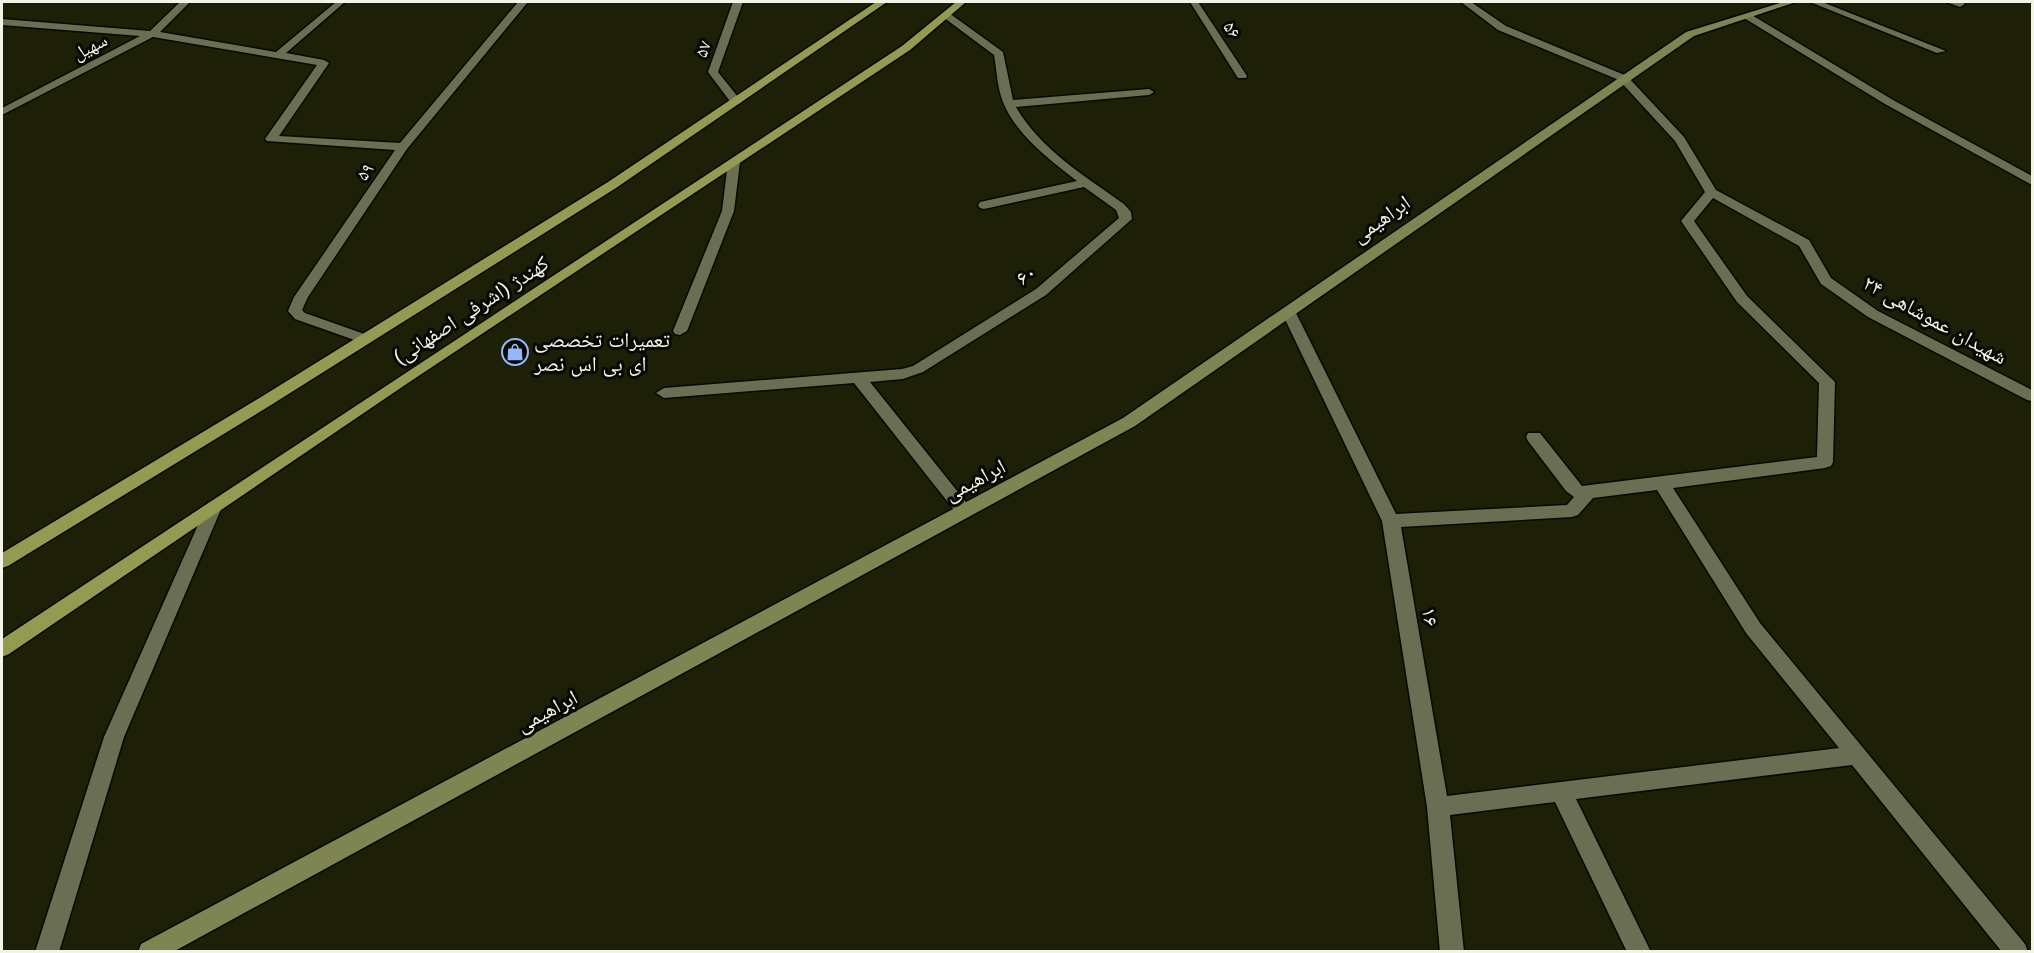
<svg xmlns="http://www.w3.org/2000/svg" width="2034" height="953" viewBox="0 0 2034 953" font-family="Arial,'Noto Naskh Arabic',sans-serif">
<style>
.lines{fill:none;stroke-linecap:round;stroke-linejoin:round}
.minor-casing{stroke:#070900;stroke-width:3}
.secondary-casing{stroke:#070900;stroke-width:3}
.primary-casing{stroke:#070900;stroke-width:3}
.minor{fill:#6a6e53;fill-rule:evenodd}
.secondary{fill:#7e8452;fill-rule:evenodd}
.primary{fill:#929b51;fill-rule:evenodd}
.labels{text-anchor:middle;stroke-width:6;stroke-linejoin:round;paint-order:stroke}
.far-street-label{font-size:18px;fill:#f2f5e6;stroke:#070902}
.street-label{font-size:21px;fill:#f2f5e6;stroke:#070902}
.poi-label{font-size:21px;fill:#f2f5e6;stroke:#070902;text-anchor:start}
</style>
<rect width="100%" height="100%" fill="#1d2007"/>
<g class="lines">
<defs>
<path id="minor" d="M 180,2 L 190,2 L 160,32 L 276,52 L 336,2 L 345,2 L 286,53 L 324,60 L 329,63 L 279,136 L 400,143 L 518,2 L 528,2 L 407,149 L 308,297 L 302,310 L 305,313 L 370,336 L 372,339 L 370,342 L 360,342 L 295,319 L 288,311 L 294,297 L 395,150 L 267,141 L 265,139 L 317,65 L 153,37 L 2,115 L 2,108 L 140,36 L 2,25 L 2,19 L 150,31 Z
M 733,2 L 743,2 L 718,72 L 742,102 L 736,105 L 732,104 L 708,72 Z
M 1190,2 L 1198,2 L 1247,76 L 1246,78 L 1238,78 Z
M 1461,2 L 1471,2 L 1506,26 L 1627,76 L 1684,137 L 1716,190 L 1809,240 L 1831,278 L 1878,311 L 2032,390 L 2032,401 L 2027,400 L 1868,317 L 1821,284 L 1799,246 L 1713,198 L 1694,221 L 1747,296 L 1835,382 L 1833,462 L 1831,466 L 1825,468 L 1673,488 L 1760,623 L 2025,944 L 2028,952 L 2002,952 L 1852,765 L 1576,799 L 1651,952 L 1627,952 L 1555,802 L 1450,815 L 1464,952 L 1440,952 L 1427,807 L 1382,521 L 1281,311 L 1288,307 L 1295,311 L 1396,514 L 1567,505 L 1574,497 L 1566,491 L 1528,441 L 1526,437 L 1528,433 L 1540,433 L 1582,486 L 1817,457 L 1819,383 L 1737,302 L 1681,221 L 1705,192 L 1675,141 L 1619,80 L 1498,30 ZM 1657,490 L 1746,633 L 1839,748 L 1447,796 L 1401,527 L 1572,517 L 1578,515 L 1593,498 Z
M 1810,2 L 1822,2 L 1946,51 L 1937,53 Z
M 1946,2 L 1962,2 L 1965,4 L 1960,7 Z
M 943,13 L 949,13 L 1003,52 L 1013,100 L 1149,89 L 1154,92 L 1149,95 L 1016,107 C 1040,149 1086,177 1124,204 L 1131,212 L 1132,219 L 1046,295 L 923,372 L 903,379 L 870,382 L 970,507 L 973,511 L 970,515 L 964,517 L 958,515 L 854,383 L 664,398 L 656,393 L 664,388 L 902,369 L 913,366 L 1036,289 L 1119,218 L 1116,210 L 1084,187 L 984,209 L 980,208 L 978,205 L 980,202 L 1077,181 C 1050,160 1016,135 1003,102 C 997,87 997,71 994,55 L 943,17 Z
M 1744,14 L 1750,14 L 1893,100 L 2032,176 L 2032,185 L 1885,104 L 1744,18 Z
M 734,158 L 740,162 L 734,211 L 687,331 L 680,335 L 675,334 L 673,331 L 722,211 L 728,162 Z
M 214,501 L 220,503 L 222,507 L 124,737 L 59,952 L 35,952 L 104,737 L 206,507 L 208,503 Z"/>
<path id="secondary" d="M 1783,2 L 1796,2 L 1694,36 L 1135,426 L 173,952 L 138,952 L 141,944 L 1123,418 L 1686,32 Z"/>
<path id="primary" d="M 876,2 L 887,2 L 616,188 L 271,405 L 8,566 L 2,568 L 2,553 L 261,397 L 608,182 Z
M 956,2 L 966,2 L 910,50 L 408,383 L 9,654 L 2,657 L 2,639 L 902,46 Z"/>
</defs>
<!-- minor casing -->
<use href="#minor" class="minor-casing"/>
<!-- secondary casing -->
<use href="#secondary" class="secondary-casing"/>
<!-- primary casing -->
<use href="#primary" class="primary-casing"/>
<!-- minor -->
<use href="#minor" class="minor"/>
<!-- secondary -->
<use href="#secondary" class="secondary"/>
<!-- primary -->
<use href="#primary" class="primary"/>
</g>
<!-- icons -->
<defs>
<symbol id="shop-ring" viewBox="-11 -11 22 22"><circle r="9.5" fill="#070902" stroke="#96b6fd" stroke-width="1.5"/><path d="M-5-2.5h2.3a2.7 3.5 0 0 1 5.4 0H5L5.5 6h-11ZM-1.5-2.5h3a1.5 2.3 0 0 0-3 0Z" fill="#96b6fd"/></symbol>
</defs>
<g fill-rule="evenodd">
<use href="#shop-ring" x="500" y="337" width="30" height="30"/>
</g>
<g class="labels">
<!-- far-street labels -->
<g class="far-street-label">
<text transform="translate(1232 30) rotate(57)" y="6">۵۶</text>
<text transform="translate(90 47) rotate(-27)" y="6">سهیل</text>
<text transform="translate(703 49) rotate(-70)" y="6">۵۷</text>
<text transform="translate(365 172) rotate(-56)" y="6">۵۹</text>
</g>
<!-- street labels -->
<g class="street-label">
<text transform="translate(1381 219) rotate(-35)" y="7">ابراهیمی</text>
<text transform="translate(1026 275) rotate(-36)" y="7">۶۰</text>
<text transform="translate(471 310) rotate(-33)" y="7">کهندژ (اشرفی اصفهانی)</text>
<text transform="translate(1935 320) rotate(29)" y="7">۲۴ شهیدان عموشاهی</text>
<text transform="translate(975 480) rotate(-28)" y="7">ابراهیمی</text>
<text transform="translate(1430 617) rotate(81)" y="7">۱۶</text>
<text transform="translate(547 711) rotate(-28)" y="7">ابراهیمی</text>
</g>
<!-- poi labels -->
<g class="poi-label">
<text x="534" y="347">تعمیرات تخصصی<tspan x="534" dy="24">ای بی اس نصر</tspan></text>
</g>
</g>
<!-- border -->
<rect width="2034" height="953" fill="none" stroke="#f2f5e6" stroke-width="6"/>
</svg>
